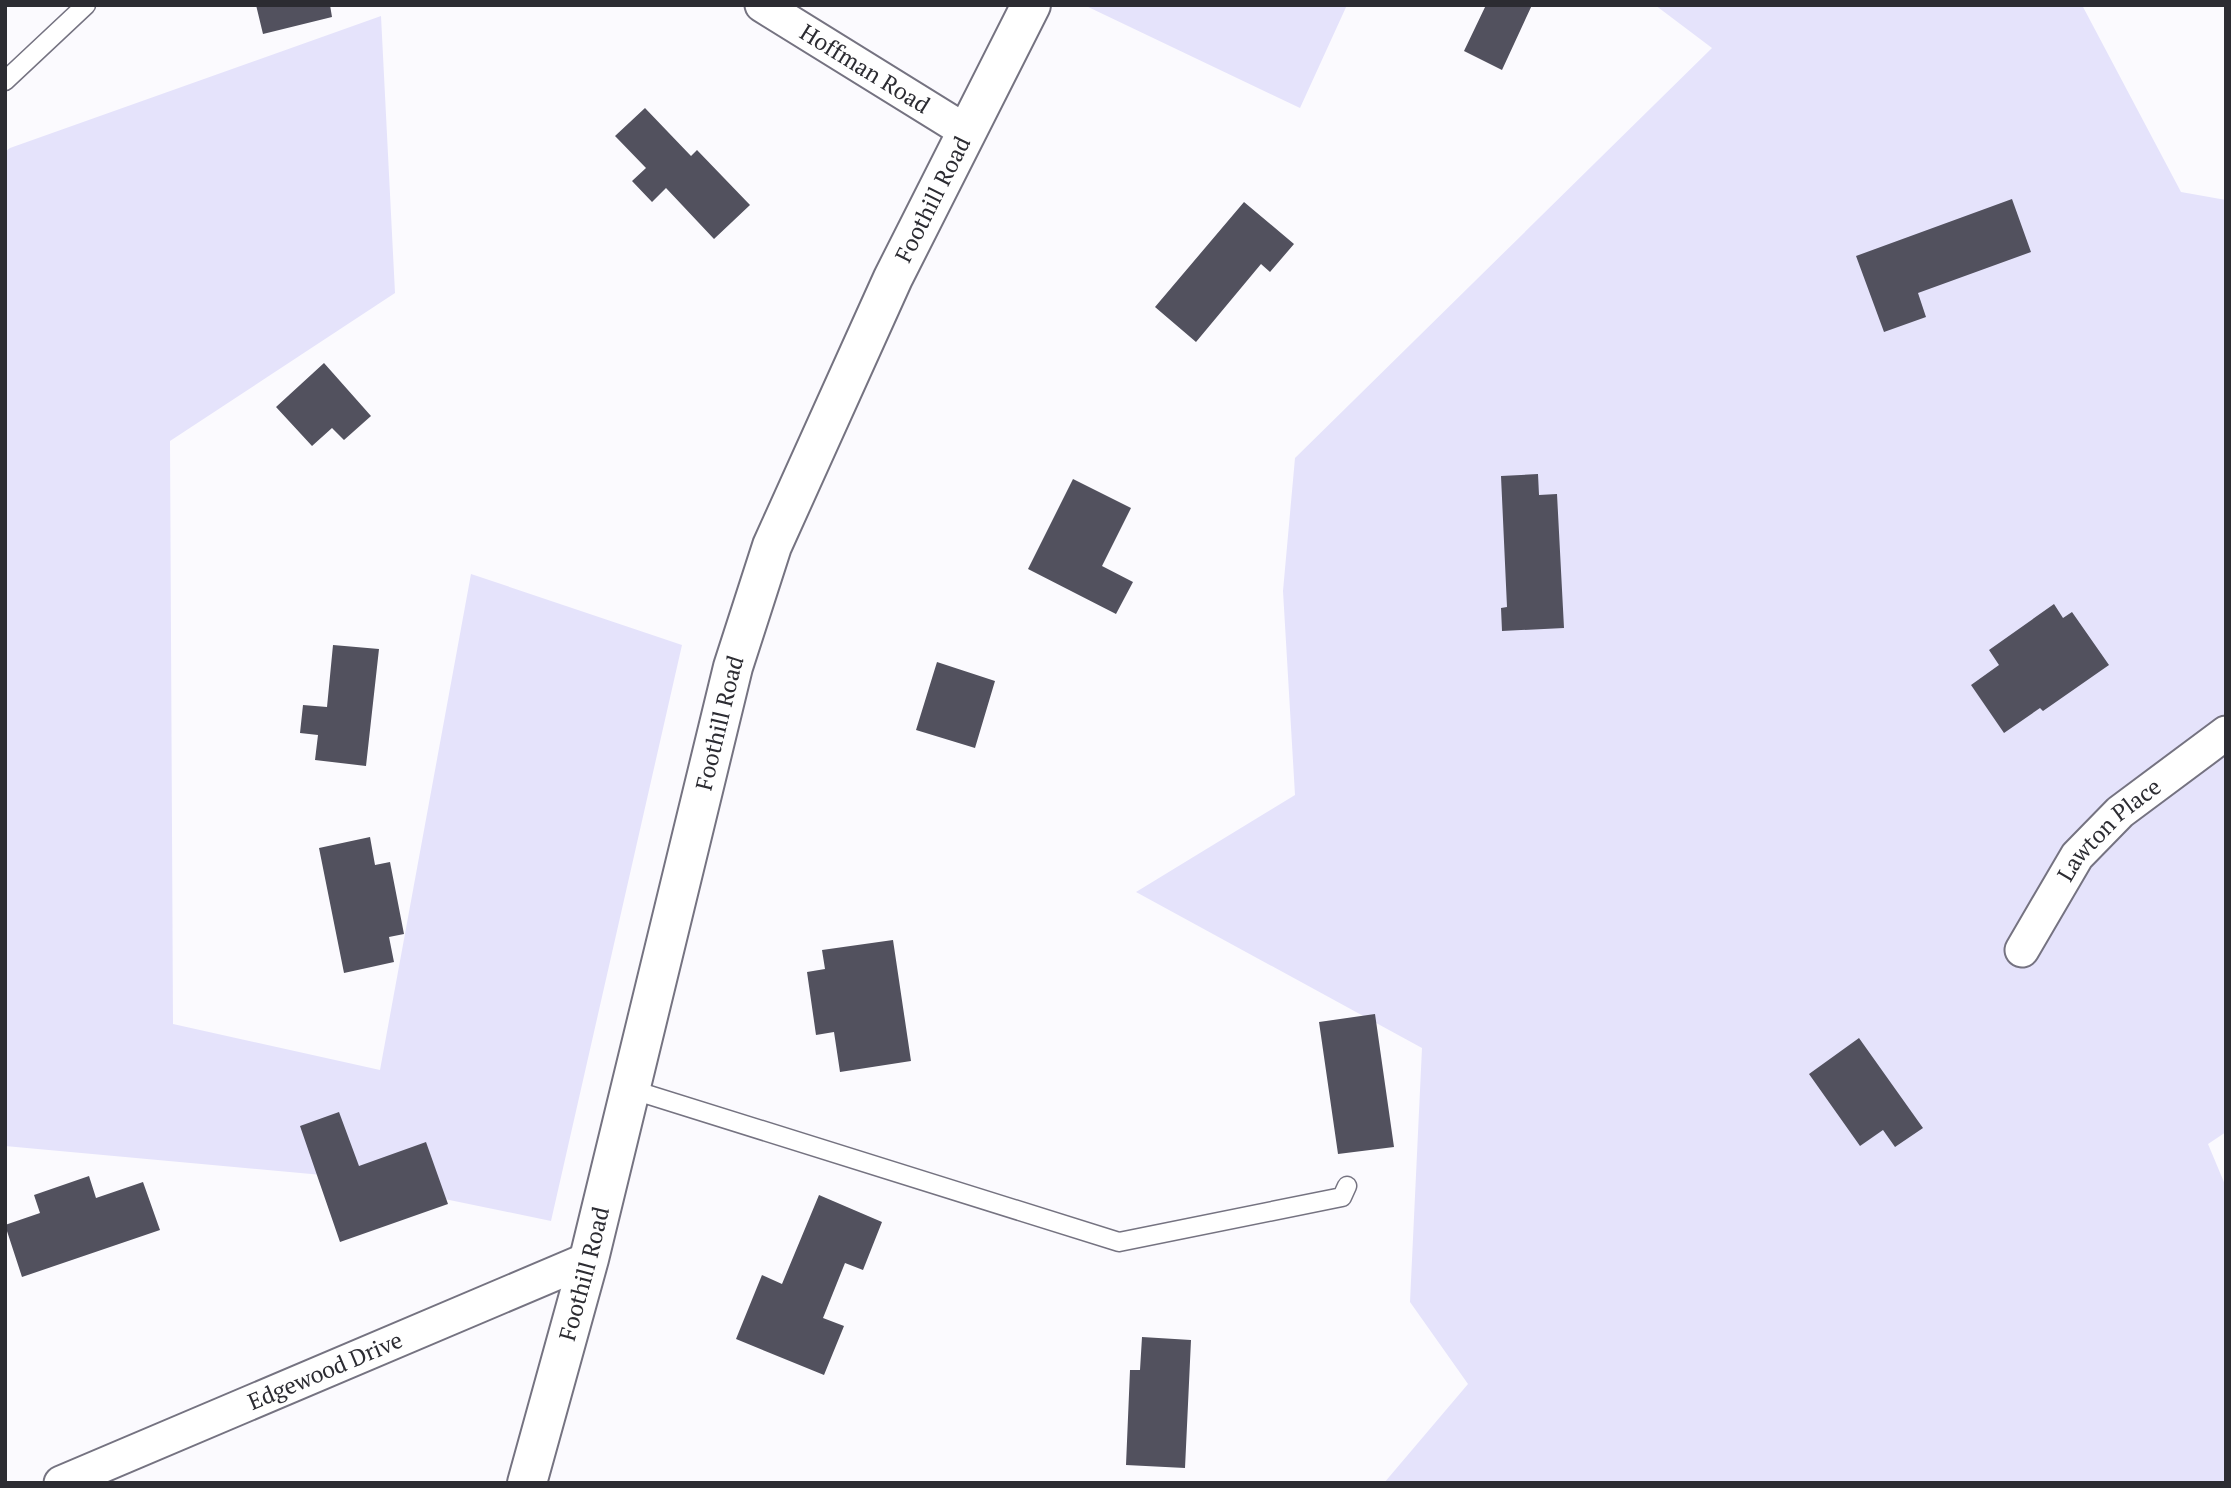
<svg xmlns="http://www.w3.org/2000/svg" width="2231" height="1488" viewBox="0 0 2231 1488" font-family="'PT Serif',serif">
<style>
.green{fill:#e5e3fb}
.building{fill:#52515e}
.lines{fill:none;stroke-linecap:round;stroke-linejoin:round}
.service-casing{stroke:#757381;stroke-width:21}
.minor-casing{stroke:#757381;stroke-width:37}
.tertiary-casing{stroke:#757381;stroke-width:42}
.service{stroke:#fff;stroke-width:18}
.minor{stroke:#fff;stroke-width:33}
.tertiary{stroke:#fff;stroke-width:38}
.labels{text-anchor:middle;stroke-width:7;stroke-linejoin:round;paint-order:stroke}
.street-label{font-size:23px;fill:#2c2c32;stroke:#fbfafe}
</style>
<rect width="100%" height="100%" fill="#fbfafe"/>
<!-- green -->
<path class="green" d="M 1084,5 L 1347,5 L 1300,108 Z
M 1655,5 L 2082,5 L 2181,192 L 2226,200 L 2226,1132 L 2208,1144 L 2226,1187 L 2226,1483 L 1384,1483 L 1468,1384 L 1410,1302 L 1422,1048 L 1136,892 L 1295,795 L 1283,591 L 1295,458 L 1712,48 Z
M 381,16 L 395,293 L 170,441 L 173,1024 L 380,1070 L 471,574 L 682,645 L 551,1221 L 333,1176 L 5,1146 L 5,152 L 10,148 Z"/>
<!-- building -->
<path class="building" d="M 256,5 L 330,5 L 332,17 L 263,34 Z
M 1486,5 L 1532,5 L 1502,70 L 1464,51 Z
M 645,108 L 691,156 L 697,150 L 750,205 L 714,239 L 666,188 L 652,202 L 632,181 L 646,168 L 615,136 Z
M 2012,199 L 2031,252 L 1918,293 L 1926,317 L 1884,332 L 1856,256 Z
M 1244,202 L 1294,244 L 1270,272 L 1261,264 L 1196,342 L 1155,307 Z
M 324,363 L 371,416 L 344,440 L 332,428 L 312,446 L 276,407 Z
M 1538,474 L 1539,495 L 1557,494 L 1564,628 L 1502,631 L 1501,608 L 1507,607 L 1501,476 Z
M 1073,479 L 1131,508 L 1102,566 L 1133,582 L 1116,614 L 1028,569 Z
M 2054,604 L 2063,618 L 2072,612 L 2109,665 L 2043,711 L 2040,708 L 2004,733 L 1971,685 L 1999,665 L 1989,650 Z
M 333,645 L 379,649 L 366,766 L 315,760 L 318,735 L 300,733 L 303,705 L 327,707 Z
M 937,662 L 995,681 L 975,748 L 916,730 Z
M 370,837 L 375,865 L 390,862 L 404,934 L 389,937 L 394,962 L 344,973 L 319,848 Z
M 893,940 L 911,1061 L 840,1072 L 834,1032 L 816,1035 L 807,972 L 825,969 L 822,950 Z
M 1375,1014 L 1394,1147 L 1338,1154 L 1319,1022 Z
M 1859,1038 L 1923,1128 L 1895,1147 L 1883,1130 L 1860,1146 L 1809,1074 Z
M 339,1112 L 359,1166 L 426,1142 L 448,1204 L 340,1242 L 300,1126 Z
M 89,1176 L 96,1198 L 143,1182 L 160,1230 L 22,1277 L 5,1225 L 40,1213 L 34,1195 Z
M 819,1195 L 882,1222 L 863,1270 L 845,1263 L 823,1318 L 844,1326 L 824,1375 L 736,1339 L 762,1275 L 782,1284 Z
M 1142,1337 L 1191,1340 L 1185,1468 L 1126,1465 L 1130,1370 L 1140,1370 Z"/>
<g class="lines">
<defs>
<path id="service" d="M 5,81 L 86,5
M 630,1089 L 1119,1242 L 1342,1197 L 1347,1186"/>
<g id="minor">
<path id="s1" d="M 762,5 L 967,132"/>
<path id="s2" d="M 2022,950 L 2077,856 L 2120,812 L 2226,733"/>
<path id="s3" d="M 61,1483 L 589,1259"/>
</g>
<g id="tertiary">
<path id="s4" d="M 527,1483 L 589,1259 L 733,667 L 772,546 L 893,278 L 1031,5"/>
</g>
</defs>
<!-- service casing -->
<use href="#service" class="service-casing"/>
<!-- minor casing -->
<use href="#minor" class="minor-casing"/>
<!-- tertiary casing -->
<use href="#tertiary" class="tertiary-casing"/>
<!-- service -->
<use href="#service" class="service"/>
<!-- minor -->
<use href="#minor" class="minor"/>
<!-- tertiary -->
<use href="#tertiary" class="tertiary"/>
</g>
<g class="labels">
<!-- street labels -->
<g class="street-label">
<text dy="8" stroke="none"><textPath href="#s1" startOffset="121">Hoffman Road</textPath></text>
<text dy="8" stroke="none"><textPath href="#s4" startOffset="1351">Foothill Road</textPath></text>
<text dy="8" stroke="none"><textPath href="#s4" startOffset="784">Foothill Road</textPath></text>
<text dy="8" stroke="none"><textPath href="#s2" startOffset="150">Lawton Place</textPath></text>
<text dy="8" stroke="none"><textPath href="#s4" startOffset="217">Foothill Road</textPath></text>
<text dy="8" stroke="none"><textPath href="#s3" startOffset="287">Edgewood Drive</textPath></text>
</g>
</g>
<!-- border -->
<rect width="2231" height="1488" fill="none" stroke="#2c2c32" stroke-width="14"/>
</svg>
